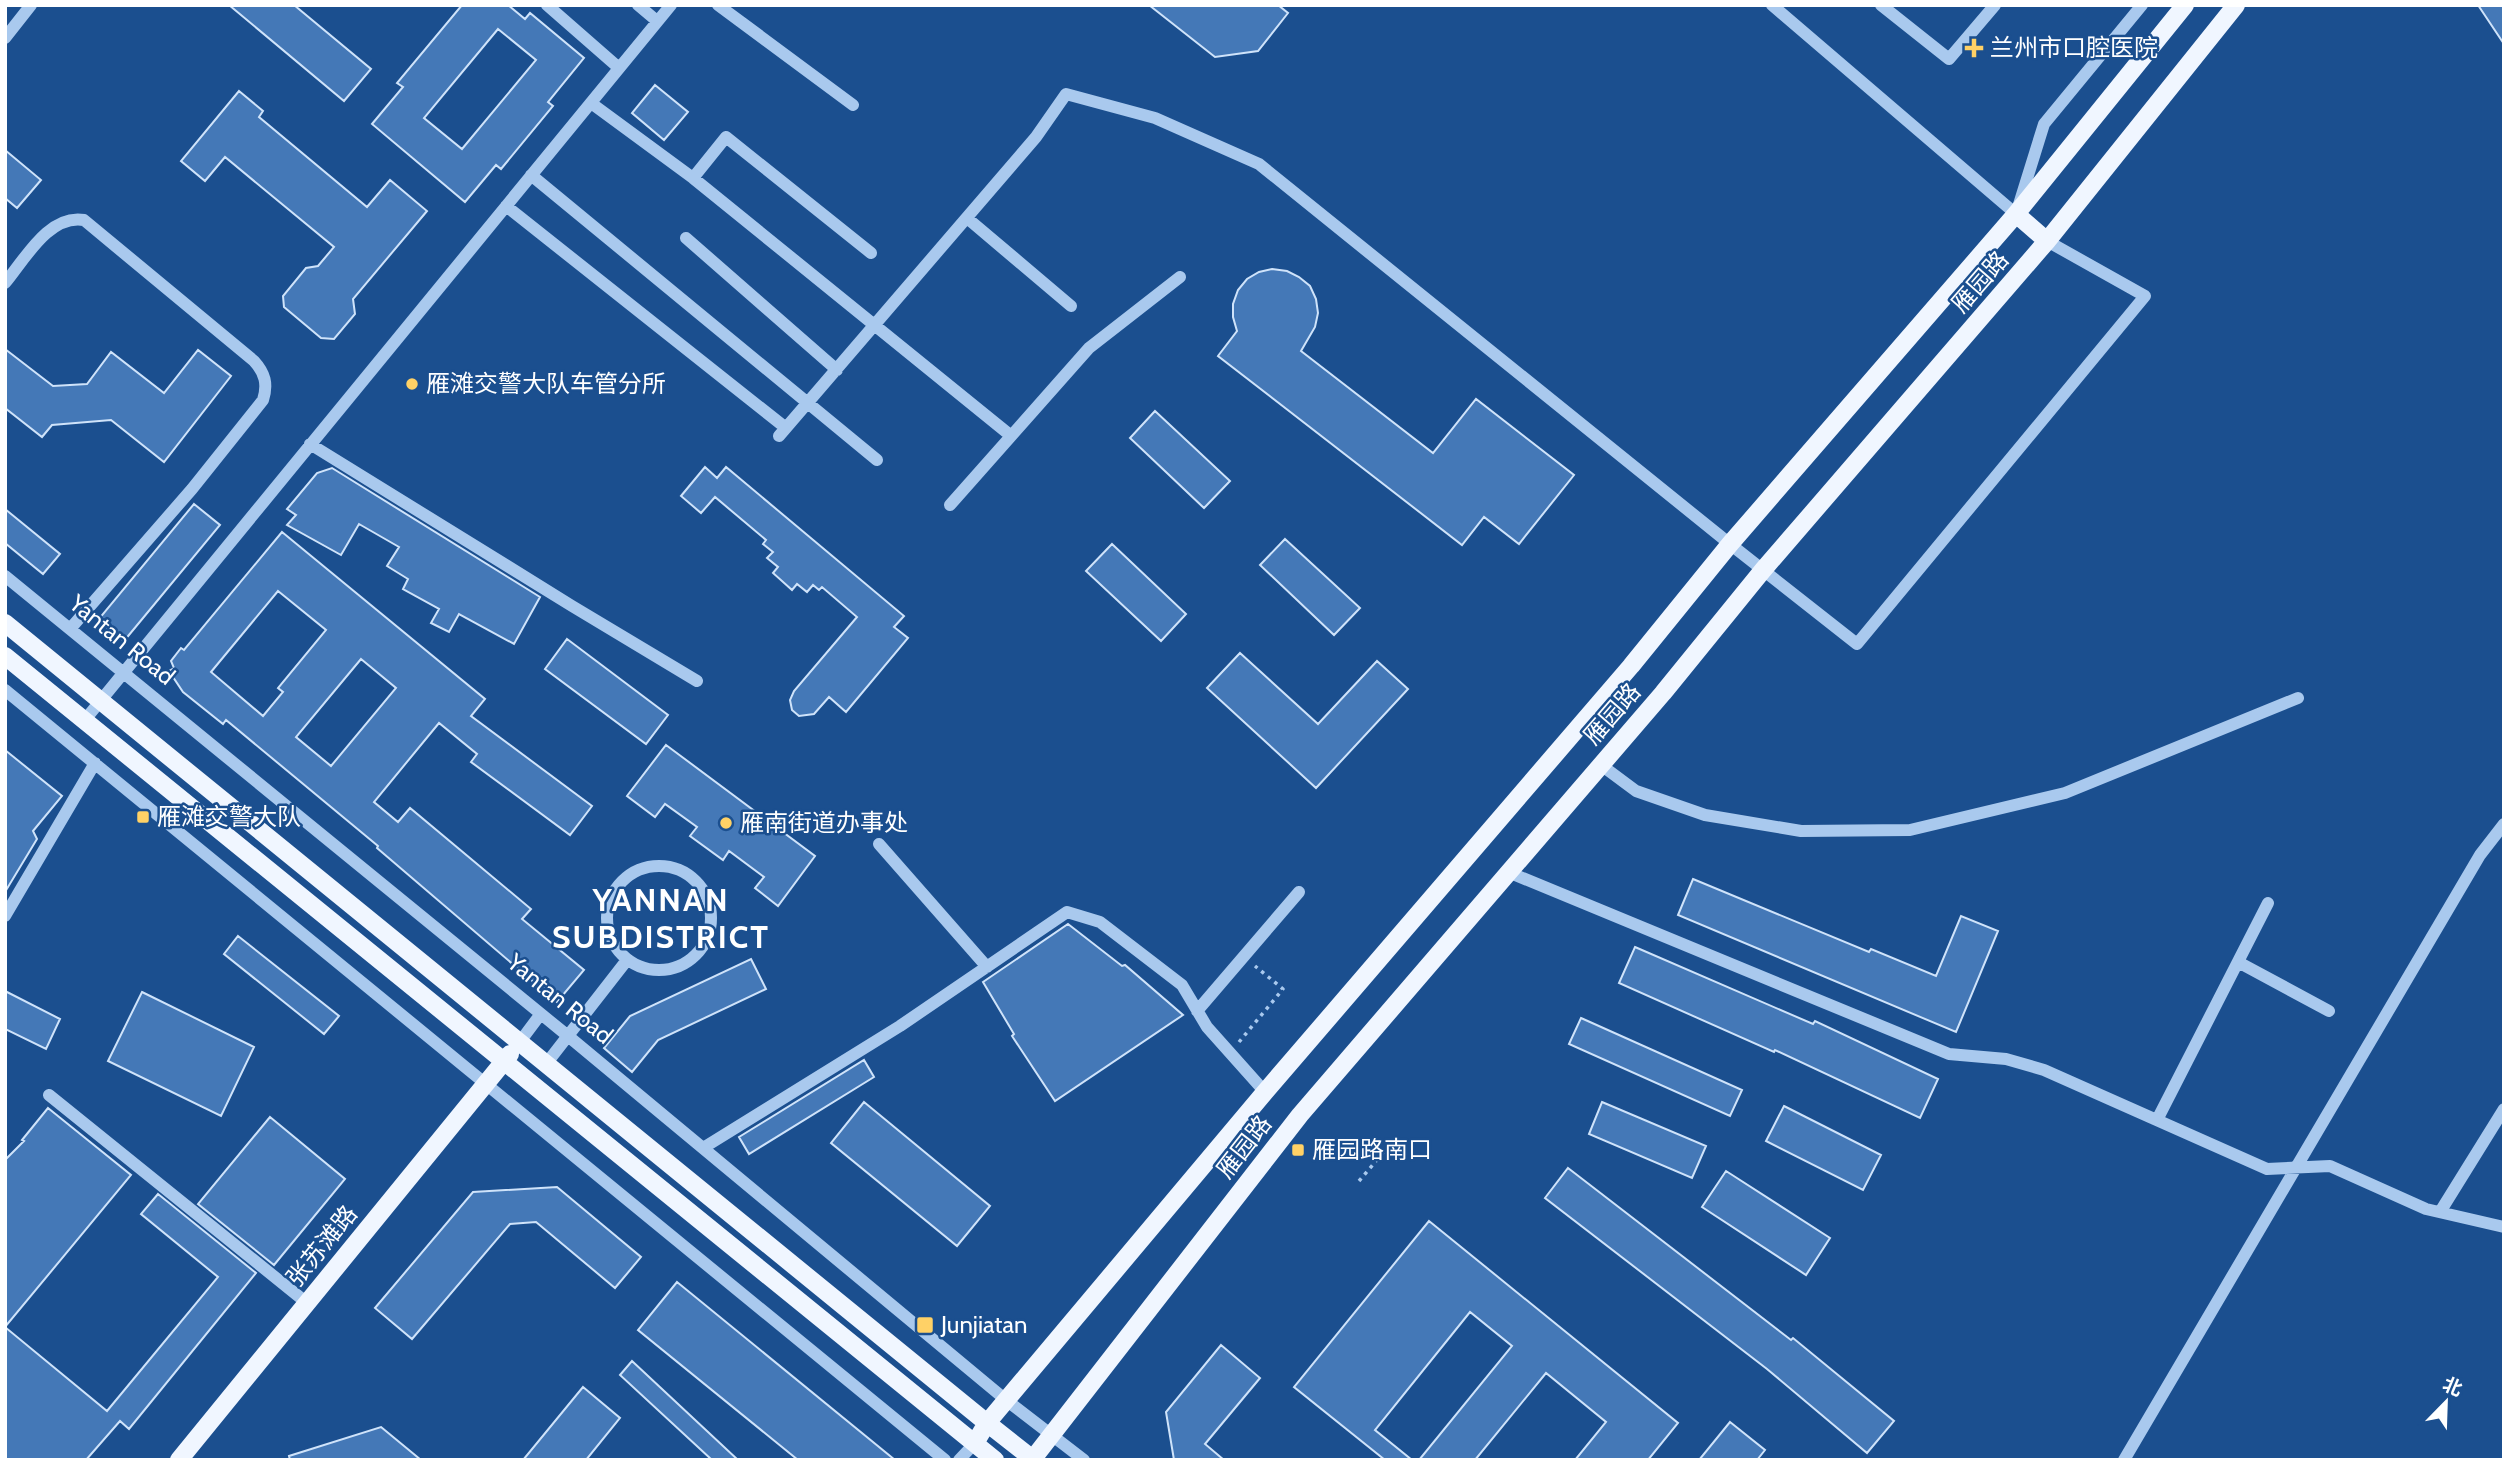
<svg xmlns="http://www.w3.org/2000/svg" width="2509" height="1465" viewBox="0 0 2509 1465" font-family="Cabin,'Noto Sans SC',sans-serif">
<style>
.building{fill:#4478b7;stroke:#cfe3fa;stroke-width:2;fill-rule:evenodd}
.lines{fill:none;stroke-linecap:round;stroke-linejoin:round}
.path{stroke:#a9c9ee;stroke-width:3.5;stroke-dasharray:3.5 5;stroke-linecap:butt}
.minor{stroke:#a9c9ee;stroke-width:12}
.major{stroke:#f0f6ff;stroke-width:18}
.poi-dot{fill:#ffd166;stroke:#1b4f8f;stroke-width:2.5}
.labels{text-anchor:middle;stroke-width:5;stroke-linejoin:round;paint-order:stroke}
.poi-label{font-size:24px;fill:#fff;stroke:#1b4f8f;text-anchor:start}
.street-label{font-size:24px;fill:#fff;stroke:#1b4f8f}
.district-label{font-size:32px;font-weight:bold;letter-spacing:2px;fill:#fff;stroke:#1b4f8f}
</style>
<rect width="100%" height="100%" fill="#1b4f8f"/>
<!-- building -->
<path class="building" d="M 229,5 L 294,5 L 371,69 L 344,101 Z
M 462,5 L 508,5 L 525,19 L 530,13 L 584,58 L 548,102 L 553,106 L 501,169 L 496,165 L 465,202 L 372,124 L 403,87 L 397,83 ZM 498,29 L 536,60 L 462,149 L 424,118 Z
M 1149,5 L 1278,5 L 1288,13 L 1258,51 L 1215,57 Z
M 2478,5 L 2504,5 L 2504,44 Z
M 655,85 L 688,112 L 664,140 L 632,113 Z
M 239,91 L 263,111 L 259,117 L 367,207 L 390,180 L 427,211 L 353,299 L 355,314 L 334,339 L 321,338 L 284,307 L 283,296 L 306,268 L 318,266 L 334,247 L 225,157 L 205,181 L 181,161 Z
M 5,150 L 41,180 L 17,208 L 5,198 Z
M 1272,269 L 1287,271 L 1299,277 L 1310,286 L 1316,299 L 1318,313 L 1315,327 L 1301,351 L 1433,453 L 1476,399 L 1574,475 L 1519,544 L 1484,517 L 1462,545 L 1218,356 L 1237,331 L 1233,317 L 1233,304 L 1238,290 L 1247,279 L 1259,272 Z
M 5,349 L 53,386 L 87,384 L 111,352 L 164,393 L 198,350 L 231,376 L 164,462 L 111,420 L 52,425 L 42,437 L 5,408 Z
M 1155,411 L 1230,481 L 1204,508 L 1130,438 Z
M 705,467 L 717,478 L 726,467 L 904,616 L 894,627 L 908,638 L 846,712 L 829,697 L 814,714 L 799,716 L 792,710 L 790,700 L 794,691 L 857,617 L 822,587 L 819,590 L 813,585 L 807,592 L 797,584 L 792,590 L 773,573 L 778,567 L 767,558 L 773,552 L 763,544 L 766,540 L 715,497 L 701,513 L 681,496 Z
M 332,468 L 540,597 L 514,644 L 459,614 L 449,632 L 431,623 L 439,609 L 403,589 L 408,579 L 387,566 L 399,547 L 359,524 L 341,555 L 287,525 L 296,515 L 287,509 L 317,473 Z
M 194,504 L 220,525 L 124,641 L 98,620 Z
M 5,509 L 60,554 L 43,574 L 5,543 Z
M 282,532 L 485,699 L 471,716 L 592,806 L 570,835 L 471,762 L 477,754 L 439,723 L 374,802 L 398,822 L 410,808 L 531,909 L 522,919 L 584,970 L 557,1002 L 377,848 L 378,846 L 226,720 L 223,724 L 183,692 L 169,671 L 174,668 L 171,661 L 181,648 L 184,650 ZM 278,591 L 326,630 L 278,688 L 283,692 L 263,716 L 211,672 ZM 361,659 L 396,688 L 331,766 L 296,737 Z
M 1285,539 L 1360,608 L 1334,635 L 1260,565 Z
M 1112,544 L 1186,614 L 1161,641 L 1086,571 Z
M 567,639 L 668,715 L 646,744 L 545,669 Z
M 1240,653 L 1318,724 L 1377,661 L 1408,689 L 1316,788 L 1207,688 Z
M 666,745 L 815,856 L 778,906 L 755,888 L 764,877 L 729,851 L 723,860 L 690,836 L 697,827 L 665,804 L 655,817 L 627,796 Z
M 5,750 L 62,796 L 33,831 L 37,839 L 5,892 Z
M 1693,879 L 1869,952 L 1871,949 L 1936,976 L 1961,916 L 1998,931 L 1956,1032 L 1678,915 Z
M 1068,924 L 1122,966 L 1125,965 L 1183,1015 L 1055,1101 L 1012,1036 L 1014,1034 L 983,982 Z
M 238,936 L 339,1016 L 324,1034 L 224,954 Z
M 1635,947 L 1813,1024 L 1815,1021 L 1938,1079 L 1920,1118 L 1775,1050 L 1774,1052 L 1619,983 Z
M 751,959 L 766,989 L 658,1040 L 632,1072 L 604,1048 L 630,1016 Z
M 5,991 L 60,1019 L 46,1049 L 5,1029 Z
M 142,992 L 254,1047 L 221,1116 L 108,1061 Z
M 1581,1018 L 1742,1090 L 1730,1116 L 1569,1044 Z
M 864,1060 L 874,1077 L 749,1154 L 739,1137 Z
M 864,1102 L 990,1206 L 957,1246 L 831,1143 Z
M 1602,1102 L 1706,1146 L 1692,1178 L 1589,1134 Z
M 1784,1106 L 1881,1155 L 1863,1190 L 1766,1141 Z
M 48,1108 L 131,1175 L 5,1327 L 5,1160 L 24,1141 L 22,1140 Z
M 270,1117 L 345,1179 L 274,1265 L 198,1204 Z
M 1568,1168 L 1791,1340 L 1793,1338 L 1894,1421 L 1867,1453 L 1767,1369 L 1545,1198 Z
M 1726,1171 L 1830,1238 L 1806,1275 L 1702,1207 Z
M 557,1187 L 641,1257 L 615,1288 L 536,1222 L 510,1224 L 412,1339 L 375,1308 L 473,1192 Z
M 158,1194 L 256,1273 L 129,1429 L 120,1421 L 86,1460 L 5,1460 L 5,1327 L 107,1411 L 218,1277 L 141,1214 Z
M 1429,1221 L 1678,1423 L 1648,1460 L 1575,1460 L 1606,1422 L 1546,1373 L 1475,1460 L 1419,1460 L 1512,1346 L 1470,1312 L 1375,1430 L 1412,1460 L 1385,1460 L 1294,1387 Z
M 677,1282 L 895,1460 L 798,1460 L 638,1330 Z
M 1221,1345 L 1260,1378 L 1205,1444 L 1224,1460 L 1174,1460 L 1166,1412 Z
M 632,1361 L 738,1460 L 712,1460 L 620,1375 Z
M 583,1387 L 620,1418 L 586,1460 L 523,1460 Z
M 1730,1422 L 1765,1450 L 1757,1460 L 1699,1460 Z
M 381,1427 L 421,1460 L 290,1460 L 289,1456 Z"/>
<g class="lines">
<!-- path -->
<path class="path" d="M 1239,1042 L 1283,989 L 1255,966
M 1359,1181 L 1388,1147"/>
<!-- minor -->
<path class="minor" d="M 547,5 L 619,68
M 638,5 L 657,21
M 718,5 L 853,105
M 1772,5 L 2016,214 L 2044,124 L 2142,5
M 1881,5 L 1949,59 L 1995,5
M 5,38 L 31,5
M 591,103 L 693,178 L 1010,435
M 531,175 L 877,460
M 693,178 L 726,137 L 871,253
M 506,206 L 786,428
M 967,218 L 1071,306
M 686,238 L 837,370
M 5,283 C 25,259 49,214 84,220 L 254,361 C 265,373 268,384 263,400 L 192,489 L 70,629
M 779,436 L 1036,137 L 1066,94 L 1155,118 L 1259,164 L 1730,544 L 1857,644 L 2145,296 L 2047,241
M 310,444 L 572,606 L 697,681
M 950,505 L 1089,348 L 1180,277
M 5,576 L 568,1036 L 1006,1400 L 1084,1460
M 5,690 L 945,1460
M 84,721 L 671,5
M 1601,765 L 1636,791 L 1705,815 L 1801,831 L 1910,830 L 2065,793 L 2298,698
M 879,844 L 987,967
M607 918a52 52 0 1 1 104 0a52 52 0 1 1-104 0Z
M 1508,872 L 1949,1054 L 2006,1059 L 2044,1070 L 2267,1169 L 2330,1166 L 2426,1209 L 2504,1227
M 5,916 L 95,763
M 2238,962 L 2329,1011
M 1197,1011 L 1299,892
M 519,1043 L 540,1015
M 546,1064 L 627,960
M 49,1095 L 307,1303
M 2157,1120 L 2268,903
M 703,1148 L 900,1026 L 1067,912 L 1100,922 L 1182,985 L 1207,1027 L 1265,1092
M 2440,1212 L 2504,1109
M 959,1460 L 975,1443
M 2124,1460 L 2480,855 L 2504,824"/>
<!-- major -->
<path class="major" d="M 2016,214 L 2047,241
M 5,623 L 987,1423 L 1034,1460
M 5,656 L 995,1460
M 975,1443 L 987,1423 L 1265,1092 L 1631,666 L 1730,544 L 2016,214 L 2185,5
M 179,1460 L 510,1054
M 1032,1460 L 1300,1115 L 1663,693 L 1763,570 L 2047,241 L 2236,5"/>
</g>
<!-- markers -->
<g class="poi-dot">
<path d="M1970.5 37.5h7v7h7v7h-7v7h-7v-7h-7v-7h7z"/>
<circle cx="412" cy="384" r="7"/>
<rect x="136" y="810" width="14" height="14" rx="3.5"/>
<circle cx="726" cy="823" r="7"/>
<rect x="1291" y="1143" width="14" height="14" rx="3.5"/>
<rect x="916" y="1316" width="18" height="18" rx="3.5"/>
</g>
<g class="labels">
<!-- poi labels -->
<g class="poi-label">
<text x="1990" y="56">兰州市口腔医院</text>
<text x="426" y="392">雁滩交警大队车管分所</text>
<text x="157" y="825">雁滩交警大队</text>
<text x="740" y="831">雁南街道办事处</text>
<text x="1312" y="1158">雁园路南口</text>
<text x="941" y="1333">Junjiatan</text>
</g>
<!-- street labels -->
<g class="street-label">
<text transform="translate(1980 282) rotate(-49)" y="8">雁园路</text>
<text transform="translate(122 640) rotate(39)" y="8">Yantan Road</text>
<text transform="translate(1612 714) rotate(-49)" y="8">雁园路</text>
<text transform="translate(560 999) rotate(39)" y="8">Yantan Road</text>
<text transform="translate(1244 1147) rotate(-52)" y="8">雁园路</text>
<text transform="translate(322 1246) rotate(-51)" y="8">张苏滩路</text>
</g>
<!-- district labels -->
<g class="district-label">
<text x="661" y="911">YANNAN<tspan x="661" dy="37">SUBDISTRICT</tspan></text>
</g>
</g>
<!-- border -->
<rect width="2509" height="1465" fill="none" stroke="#ffffff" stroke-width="14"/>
<!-- north arrow -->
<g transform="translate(2446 1402) rotate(23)" stroke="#1b4f8f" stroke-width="5" paint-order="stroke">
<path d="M0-5L12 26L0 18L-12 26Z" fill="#ffffff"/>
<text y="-10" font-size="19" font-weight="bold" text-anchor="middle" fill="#ffffff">北</text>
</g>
</svg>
